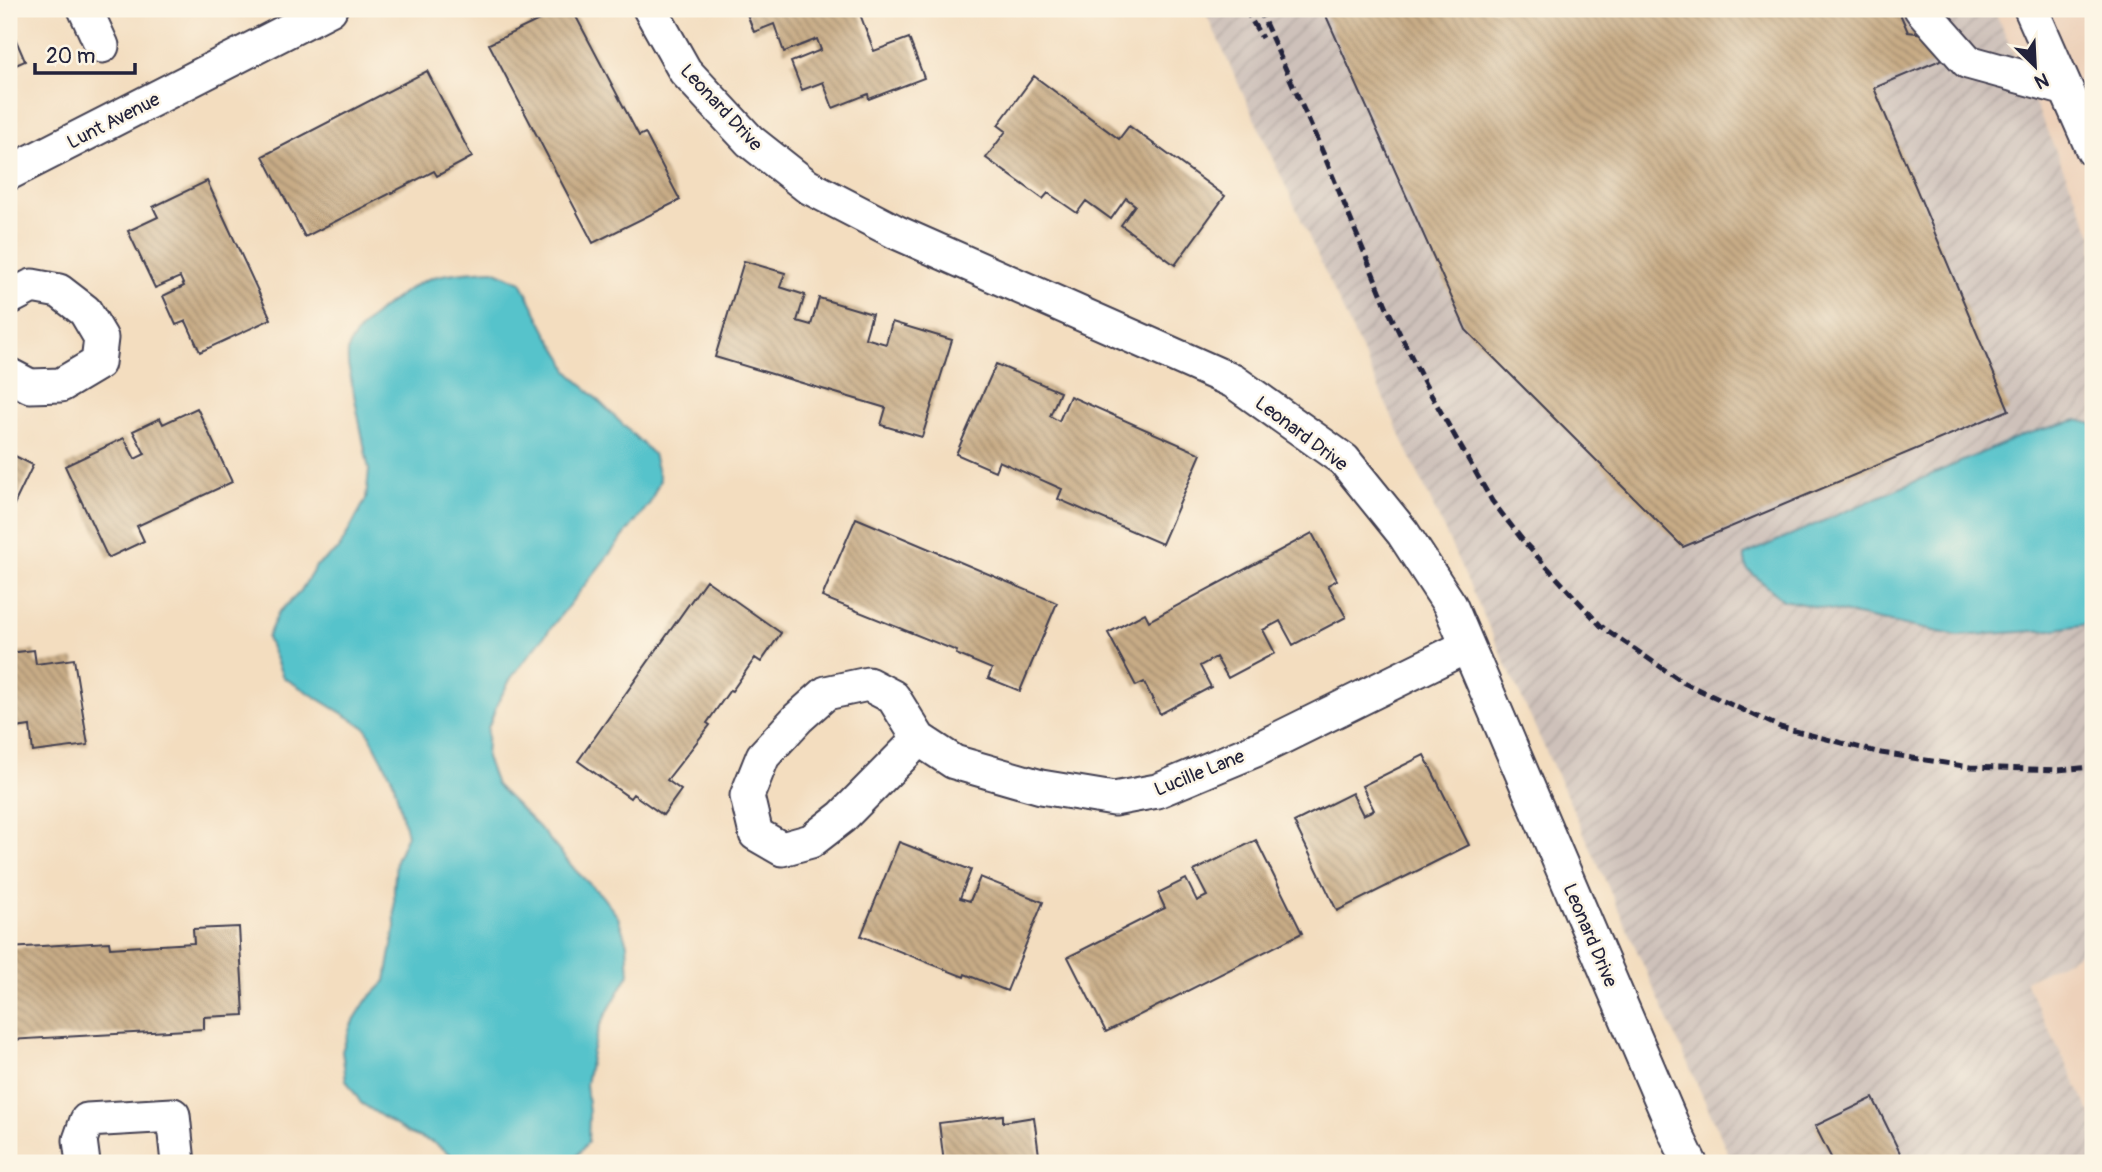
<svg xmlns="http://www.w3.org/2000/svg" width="2102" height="1172" viewBox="0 0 2102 1172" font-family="Pangolin,sans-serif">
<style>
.built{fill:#edd1ba}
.industrial{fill:url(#industrial-furrows)}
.water{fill:#56c3cb;stroke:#3c7283;stroke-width:2}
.building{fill:url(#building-back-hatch)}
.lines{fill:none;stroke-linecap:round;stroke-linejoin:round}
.minor-casing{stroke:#413e4f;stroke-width:37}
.minor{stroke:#fff;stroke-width:33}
.rail{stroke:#22223b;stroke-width:5;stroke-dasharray:10 5;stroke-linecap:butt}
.labels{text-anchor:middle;stroke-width:5;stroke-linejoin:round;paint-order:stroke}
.street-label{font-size:19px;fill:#22223b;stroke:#fcf5e5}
</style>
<defs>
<pattern id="industrial-furrows" width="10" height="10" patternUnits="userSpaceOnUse" patternTransform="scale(1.75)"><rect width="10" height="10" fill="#cec1ba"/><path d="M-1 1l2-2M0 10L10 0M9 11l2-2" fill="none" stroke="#b1a6a1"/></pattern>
<pattern id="building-back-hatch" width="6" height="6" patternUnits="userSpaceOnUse" patternTransform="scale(1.75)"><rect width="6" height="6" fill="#c8ac86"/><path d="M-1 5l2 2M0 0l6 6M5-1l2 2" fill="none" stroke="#a28c6f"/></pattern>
</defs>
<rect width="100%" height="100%" fill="#fcf5e5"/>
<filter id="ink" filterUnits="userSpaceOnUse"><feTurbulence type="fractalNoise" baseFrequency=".0143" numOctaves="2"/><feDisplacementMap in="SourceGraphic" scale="14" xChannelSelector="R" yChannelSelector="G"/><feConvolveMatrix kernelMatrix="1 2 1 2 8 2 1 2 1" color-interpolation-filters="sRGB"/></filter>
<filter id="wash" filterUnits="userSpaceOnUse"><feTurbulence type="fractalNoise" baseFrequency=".00686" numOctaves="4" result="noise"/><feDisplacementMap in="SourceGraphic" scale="28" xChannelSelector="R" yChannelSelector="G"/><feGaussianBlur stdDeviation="1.57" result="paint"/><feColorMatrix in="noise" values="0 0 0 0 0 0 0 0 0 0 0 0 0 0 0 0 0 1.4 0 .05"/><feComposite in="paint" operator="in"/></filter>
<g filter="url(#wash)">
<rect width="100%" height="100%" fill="#f3ddbf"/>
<!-- built -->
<path class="built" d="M 1994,9 L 2093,9 L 2093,236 Z
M 2093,947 L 2093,1118 L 2025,981 Z"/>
<!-- industrial -->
<path class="industrial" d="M 1204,9 L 1994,9 L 2093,236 L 2093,947 L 2025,981 L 2093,1118 L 2093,1163 L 1739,1163 L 1730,1157 L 1582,829 Z"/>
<!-- water -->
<path class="water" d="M 493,270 L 521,282 L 547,333 L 563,358 L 568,371 L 653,454 L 660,480 L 650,503 L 511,678 L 498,702 L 488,728 L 486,757 L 496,785 L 538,826 L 576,871 L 601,895 L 618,917 L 627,944 L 629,974 L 600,1025 L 592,1052 L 586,1084 L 589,1114 L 588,1142 L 571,1163 L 467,1163 L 458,1160 L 434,1143 L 408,1133 L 361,1103 L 346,1080 L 342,1051 L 351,1025 L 366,1001 L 386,981 L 395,927 L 394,889 L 396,860 L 407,835 L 393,780 L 366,728 L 283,677 L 267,638 L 278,613 L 300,592 L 316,566 L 339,549 L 366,499 L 369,470 L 348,364 C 348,359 347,352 349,347 C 358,323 413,281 438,276 C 456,272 475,271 493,270 Z
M 2077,420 L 2093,424 L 2093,623 L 2051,630 L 1958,636 L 1783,600 L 1747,569 L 1744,555 L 2023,435 Z"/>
<g id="blocks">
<!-- building -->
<path class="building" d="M 562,9 L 572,9 L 639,136 L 645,133 L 680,200 L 593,243 L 489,44 Z
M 745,9 L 858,9 L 874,51 L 909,38 L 924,78 L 869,99 L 868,94 L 833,108 L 823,82 L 802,90 L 791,62 L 821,50 L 817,39 L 784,52 L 774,24 L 754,32 Z
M 1323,9 L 1898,9 L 1908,32 L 1941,36 L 1950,56 L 1874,88 L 2009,410 L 1683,547 L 1466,330 Z
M 9,24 L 25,61 L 9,68 Z
M 427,71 L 472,157 L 437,176 L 434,171 L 305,237 L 263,156 Z
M 1034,76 L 1119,139 L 1129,126 L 1225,196 L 1175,265 L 1121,225 L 1135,205 L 1126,198 L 1111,219 L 1086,201 L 1077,213 L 1048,193 L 1043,199 L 986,158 L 1006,131 L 998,125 Z
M 207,181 L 271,319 L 200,352 L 186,321 L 176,325 L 163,296 L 184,286 L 180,277 L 155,288 L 128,231 L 158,217 L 153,207 Z
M 744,261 L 785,273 L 780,287 L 805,295 L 797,321 L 811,325 L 819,298 L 872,314 L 865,338 L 886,344 L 892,322 L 952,340 L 922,437 L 881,425 L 886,408 L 715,357 Z
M 996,364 L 1060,392 L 1050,416 L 1059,421 L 1070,396 L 1201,454 L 1162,544 L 1058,499 L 1062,489 L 999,461 L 995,471 L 956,454 Z
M 197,408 L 232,482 L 137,526 L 144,541 L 108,558 L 65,466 L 124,438 L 135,459 L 145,454 L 133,431 L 160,418 L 163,424 Z
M 9,453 L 33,465 L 9,515 Z
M 856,518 L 1057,603 L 1020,691 L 988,678 L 992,669 L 956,654 L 957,651 L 822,597 Z
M 1312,533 L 1337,580 L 1328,585 L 1346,617 L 1293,645 L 1280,621 L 1263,630 L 1275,653 L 1228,678 L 1216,657 L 1200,666 L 1211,687 L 1160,714 L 1144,682 L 1136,686 L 1108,633 L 1145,613 L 1149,621 Z
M 706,580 L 781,633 L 761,662 L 755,658 L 732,691 L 730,690 L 707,723 L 710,725 L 667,780 L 681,790 L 663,815 L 633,794 L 630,798 L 578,761 Z
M 34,650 L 36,664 L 74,659 L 88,745 L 33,752 L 30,726 L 9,729 L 9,653 Z
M 1424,755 L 1469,845 L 1337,911 L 1294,822 L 1352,793 L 1363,815 L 1374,810 L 1362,786 Z
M 1256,840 L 1302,933 L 1106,1032 L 1068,957 L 1165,908 L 1158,893 L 1186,879 L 1197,901 L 1207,896 L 1194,871 Z
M 899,842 L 971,870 L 960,898 L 970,901 L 980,877 L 1043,902 L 1007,991 L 965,974 L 964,977 L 861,936 Z
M 239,927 L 244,1015 L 204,1017 L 204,1029 L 9,1040 L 9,948 L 109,942 L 110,948 L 194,943 L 193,929 Z
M 1873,1098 L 1905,1163 L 1834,1163 L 1815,1126 Z
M 1003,1115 L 1003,1122 L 1034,1117 L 1040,1163 L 944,1163 L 939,1123 Z"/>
</g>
</g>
<g filter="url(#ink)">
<use href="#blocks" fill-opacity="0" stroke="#413e4f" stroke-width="2"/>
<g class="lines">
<defs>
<path id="minor" d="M 85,9 L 102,46
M 650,9 L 685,71 L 750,141 L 807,186 L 896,232 L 1233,381 L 1344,460 L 1403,533 L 1450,605 L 1676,1134 L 1690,1163
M 1921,9 L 1968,62 L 2066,89
M 2031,9 L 2093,150
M 9,173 L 330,9
M 9,298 L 32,286 L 59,291 L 85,311 L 101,338 L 98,363 L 61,385 L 30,386 L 9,375
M 919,739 L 842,817 L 811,841 L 782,849 L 756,834 L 747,796 L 763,756 L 798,718 L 826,693 L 868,684 L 893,697 L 919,739 L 954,762 L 1041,787 L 1114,799 L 1157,791 L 1260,748 L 1467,646
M 83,1163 L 80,1140 L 87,1120 L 173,1115 L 178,1163"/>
</defs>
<!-- minor casing -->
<use href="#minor" class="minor-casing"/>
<!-- minor -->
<use href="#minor" class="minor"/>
<!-- rail -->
<path class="rail" d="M 1245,9 L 1262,38
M 1259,9 L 1324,155 L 1388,310 L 1426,386 L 1492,501 L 1524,542 L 1601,626 L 1684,683 L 1780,727 L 1881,753 L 1970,767 L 2058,770 L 2093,767"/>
</g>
</g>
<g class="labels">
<!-- street labels -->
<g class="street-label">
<text transform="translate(722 107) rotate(47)" y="7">Leonard Drive</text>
<text transform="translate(113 120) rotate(-27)" y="7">Lunt Avenue</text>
<text transform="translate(1302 433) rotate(37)" y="7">Leonard Drive</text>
<text transform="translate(1199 772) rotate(-22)" y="7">Lucille Lane</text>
<text transform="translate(1591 935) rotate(67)" y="7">Leonard Drive</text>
</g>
</g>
<!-- margin -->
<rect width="2102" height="1172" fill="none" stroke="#fcf5e5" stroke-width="35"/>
<!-- north arrow -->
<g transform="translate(2035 66) rotate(156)" stroke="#fcf5e5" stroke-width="5" paint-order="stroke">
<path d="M0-5L12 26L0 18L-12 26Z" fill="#22223b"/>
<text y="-10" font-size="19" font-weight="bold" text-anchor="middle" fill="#22223b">N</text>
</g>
<!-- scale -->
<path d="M35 63v10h100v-10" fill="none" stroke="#22223b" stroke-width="3.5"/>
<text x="46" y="63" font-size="21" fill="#22223b" stroke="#fcf5e5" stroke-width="5" paint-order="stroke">20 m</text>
</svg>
